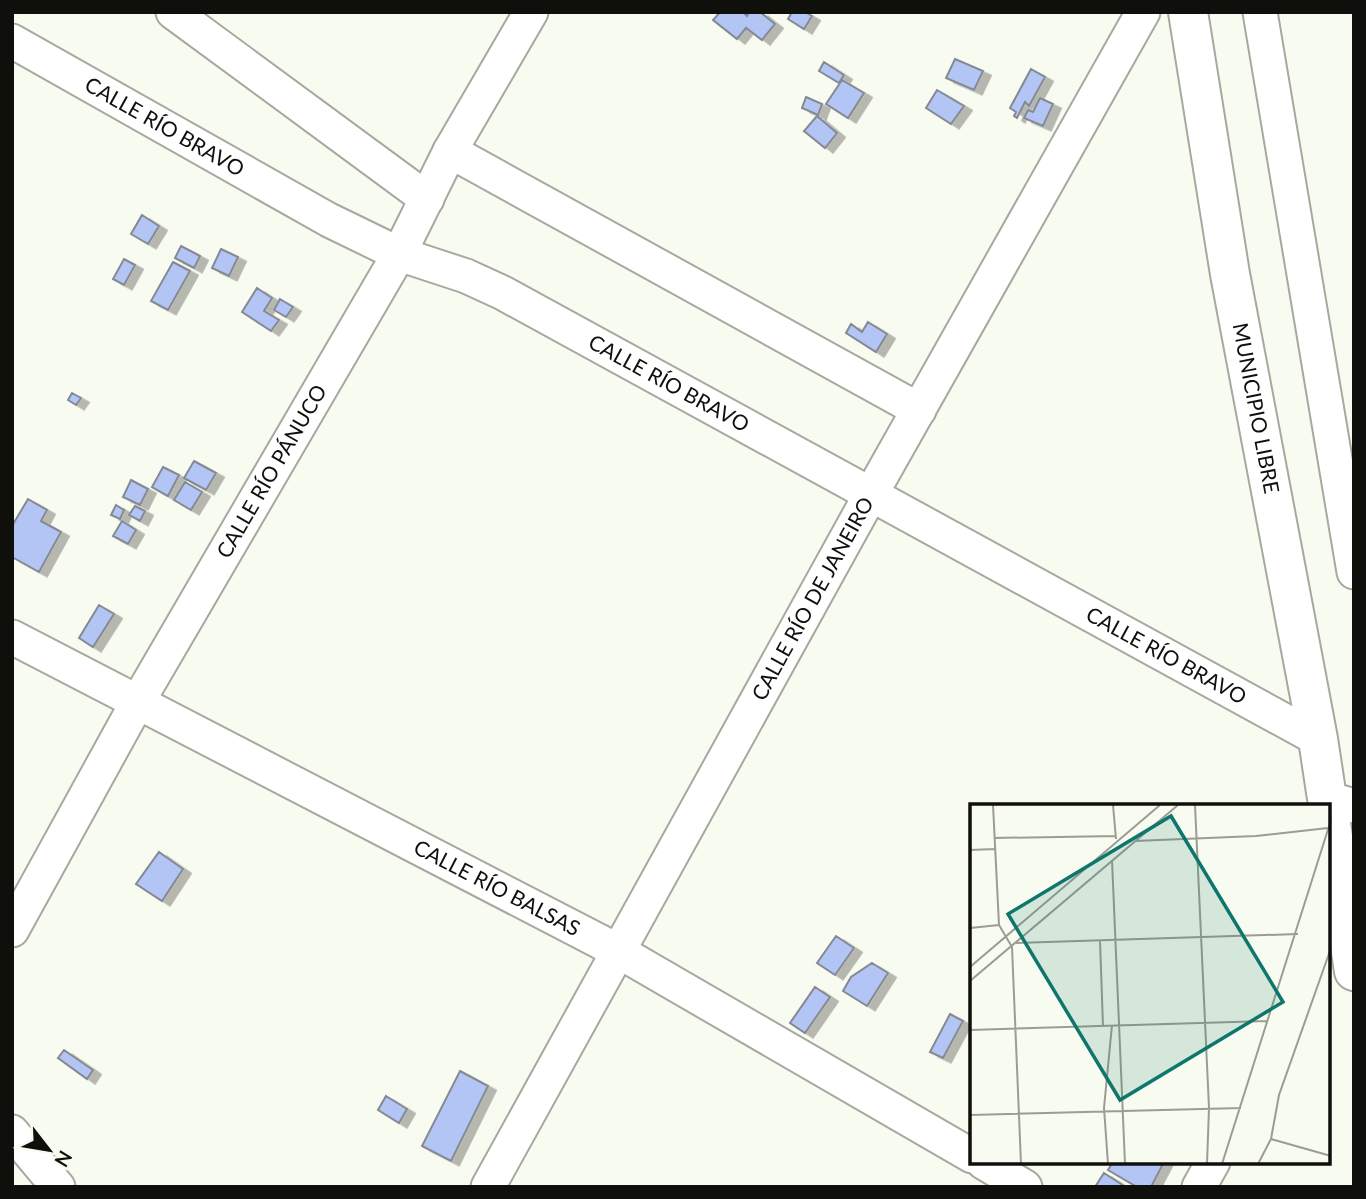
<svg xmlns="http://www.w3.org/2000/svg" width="1366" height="1199" viewBox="0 0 1366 1199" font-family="Lato,sans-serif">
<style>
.building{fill:#b2c5f5;stroke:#858993;stroke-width:2;filter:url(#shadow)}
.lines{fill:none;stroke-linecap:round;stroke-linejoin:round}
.minor-casing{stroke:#a6a99e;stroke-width:37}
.tertiary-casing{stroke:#a6a99e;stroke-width:42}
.minor{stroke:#fff;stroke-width:33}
.tertiary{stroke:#fff;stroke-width:38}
.labels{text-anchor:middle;stroke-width:5;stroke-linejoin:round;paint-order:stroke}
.street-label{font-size:21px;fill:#0f0f0c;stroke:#f8fbef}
.inset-road{fill:none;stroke:#9b9d94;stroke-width:2}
.view{fill:#0f766e;fill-opacity:0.15;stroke:#0f766e;stroke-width:3.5}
.inset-edge{fill:none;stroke:#0f0f0c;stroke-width:3.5}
</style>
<defs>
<filter id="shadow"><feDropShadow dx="8" dy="4.5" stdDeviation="0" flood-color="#0004"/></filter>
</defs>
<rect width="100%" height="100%" fill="#f8fbef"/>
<!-- building -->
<path class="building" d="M 720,12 L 743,12 L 747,16 L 749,12 L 760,12 L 775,24 L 762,40 L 746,28 L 737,39 L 713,20 Z
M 792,12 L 805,12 L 812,16 L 804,29 L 788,19 Z
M 955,59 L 983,71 L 974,90 L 946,78 Z
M 824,62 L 844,75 L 839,83 L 819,71 Z
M 1031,69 L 1045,77 L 1029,106 L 1025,102 L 1017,118 L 1014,116 L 1016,112 L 1010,108 Z
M 842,80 L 864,93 L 848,118 L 826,104 Z
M 937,90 L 964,106 L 951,124 L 926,108 Z
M 806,97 L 822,104 L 818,115 L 802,108 Z
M 1040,98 L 1053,104 L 1043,126 L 1024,118 L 1028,110 L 1033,112 Z
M 817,116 L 837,133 L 825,148 L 804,131 Z
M 142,215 L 159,226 L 148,244 L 131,234 Z
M 181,246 L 200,256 L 194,268 L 175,258 Z
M 221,249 L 238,257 L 229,276 L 212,268 Z
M 124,259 L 135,265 L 124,285 L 113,279 Z
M 173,262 L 190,271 L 168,310 L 151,301 Z
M 257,288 L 272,298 L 264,311 L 279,320 L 271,331 L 242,312 Z
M 280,299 L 293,307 L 286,317 L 274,310 Z
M 868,322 L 887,334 L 876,352 L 846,333 L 851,324 L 862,332 Z
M 72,393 L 81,398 L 76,405 L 68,400 Z
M 194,461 L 216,473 L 206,490 L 184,478 Z
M 163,467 L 179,475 L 168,496 L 152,487 Z
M 131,480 L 148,489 L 140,505 L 123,497 Z
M 185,482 L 202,492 L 191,510 L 174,500 Z
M 28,499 L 47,510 L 41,521 L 61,532 L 39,572 L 12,557 L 12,526 Z
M 116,505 L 124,510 L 120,519 L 111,515 Z
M 135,506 L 145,511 L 140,521 L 129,515 Z
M 122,521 L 136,530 L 128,544 L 113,536 Z
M 99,605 L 114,614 L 93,647 L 79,638 Z
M 159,852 L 183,869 L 162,901 L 136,884 Z
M 836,936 L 854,948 L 835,975 L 817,963 Z
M 872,963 L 888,973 L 867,1006 L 843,991 L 851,977 Z
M 815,987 L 830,997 L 805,1033 L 790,1023 Z
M 950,1014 L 963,1021 L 943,1058 L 930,1052 Z
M 64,1050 L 93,1070 L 87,1079 L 58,1058 Z
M 460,1071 L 488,1086 L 451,1161 L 422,1146 Z
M 386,1096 L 407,1109 L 399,1123 L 378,1110 Z
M 1113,1162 L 1164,1162 L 1151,1187 L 1137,1187 L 1108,1170 Z
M 1104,1173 L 1124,1186 L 1123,1187 L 1095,1187 Z"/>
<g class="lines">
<defs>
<g id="minor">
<path d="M 173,12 L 427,199"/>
<path d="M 1260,12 L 1354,572"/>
<path id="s1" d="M 12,41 L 329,220 L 399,254 L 466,276 L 503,293 L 1318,739"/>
<path d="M 450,151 L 919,410"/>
<path id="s2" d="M 12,637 L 618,951 L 972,1156"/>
<path d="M 1327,798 L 1354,806"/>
<path id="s3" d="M 12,930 L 137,703 L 399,254 L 450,151 L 531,12"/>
<path d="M 12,1132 L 58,1187"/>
<path d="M 983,1162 L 1025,1187"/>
<path id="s4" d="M 488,1187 L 871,494 L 1143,12"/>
<path d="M 1199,1187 L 1213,1162"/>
</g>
<g id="tertiary">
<path id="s5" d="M 1188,12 L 1230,274 L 1318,739 L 1328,805"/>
<path d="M 1329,811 L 1354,971"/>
</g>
</defs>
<!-- minor casing -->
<use href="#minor" class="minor-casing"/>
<!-- tertiary casing -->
<use href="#tertiary" class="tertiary-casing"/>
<!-- minor -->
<use href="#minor" class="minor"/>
<!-- tertiary -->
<use href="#tertiary" class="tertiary"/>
</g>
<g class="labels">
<!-- street labels -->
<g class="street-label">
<text dy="7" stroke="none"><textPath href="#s1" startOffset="175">CALLE RÍO BRAVO</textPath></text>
<text dy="7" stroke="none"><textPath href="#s1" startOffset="742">CALLE RÍO BRAVO</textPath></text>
<text dy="7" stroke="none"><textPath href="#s5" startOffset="402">MUNICIPIO LIBRE</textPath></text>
<text dy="7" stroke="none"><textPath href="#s3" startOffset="527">CALLE RÍO PÁNUCO</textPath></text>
<text dy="7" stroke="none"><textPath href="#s4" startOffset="672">CALLE RÍO DE JANEIRO</textPath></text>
<text dy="7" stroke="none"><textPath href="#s1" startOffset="1309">CALLE RÍO BRAVO</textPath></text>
<text dy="7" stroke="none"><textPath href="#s2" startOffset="546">CALLE RÍO BALSAS</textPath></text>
</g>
</g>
<!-- overview -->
<g transform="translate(970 804)">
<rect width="360" height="360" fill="#f8fbef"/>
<path class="inset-road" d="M 23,1 L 29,121 L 42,143 L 51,360M 143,1 L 146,35M 225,1 L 239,304 L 237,360M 24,34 L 146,32M 165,37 L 286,32 L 358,24M 0,46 L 25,45M 142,56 L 155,360M 0,124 L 29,121M 130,137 L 133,222M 46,139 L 328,130M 0,163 L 190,1M 0,177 L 208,1M 0,226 L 297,217M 0,311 L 271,304M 301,335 L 361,352M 138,360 L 134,304 L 142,221M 252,360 L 361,16M 288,360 L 301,335 L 309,291 L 361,144"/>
<path class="view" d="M 201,12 L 313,198 L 150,296 L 38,110 Z"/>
<rect width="360" height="360" class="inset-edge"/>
</g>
<!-- border -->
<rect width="1366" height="1199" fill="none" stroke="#0f0f0c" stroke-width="28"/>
<!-- north arrow -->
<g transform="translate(49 1150) rotate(121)" stroke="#f8fbef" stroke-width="5" paint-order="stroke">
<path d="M0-5L12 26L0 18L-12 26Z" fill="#0f0f0c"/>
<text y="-10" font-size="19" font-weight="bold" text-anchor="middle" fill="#0f0f0c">N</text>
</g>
</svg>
